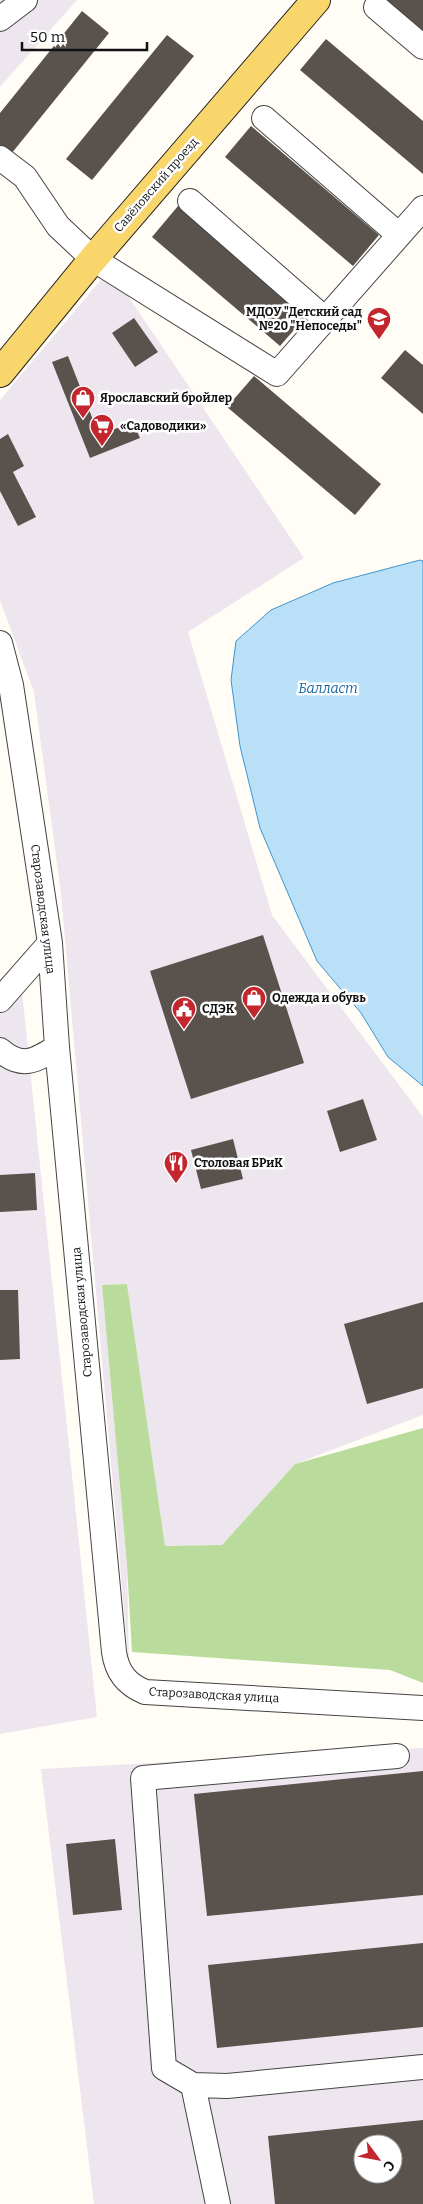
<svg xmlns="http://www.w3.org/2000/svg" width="423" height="2204" viewBox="0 0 423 2204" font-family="Bitter,serif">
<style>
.industrial{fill:#eee6ef;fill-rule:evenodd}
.forest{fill:#b9dc9c}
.water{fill:#b9e0f7;stroke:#3f96cf}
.building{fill:#5a524d;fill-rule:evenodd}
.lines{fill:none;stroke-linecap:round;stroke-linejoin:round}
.minor-casing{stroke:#444;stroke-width:26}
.major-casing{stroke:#222;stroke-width:30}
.minor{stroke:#fff;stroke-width:24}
.major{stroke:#f9d66b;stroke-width:28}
.labels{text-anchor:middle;stroke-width:5;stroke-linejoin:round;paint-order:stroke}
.street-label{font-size:12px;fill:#111;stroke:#fff}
.poi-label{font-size:12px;font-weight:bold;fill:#111;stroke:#fff;text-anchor:start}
.water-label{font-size:14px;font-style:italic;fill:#1768a6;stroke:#fff}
</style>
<rect width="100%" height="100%" fill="#fffdf5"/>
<!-- industrial -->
<path class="industrial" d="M 0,0 L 77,0 L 0,87 Z
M 110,269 L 304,558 L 188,632 L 272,915 L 423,1117 L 423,1415 L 295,1464 L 222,1545 L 165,1546 L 127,1284 L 102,1285 L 127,1565 L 129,1667 L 61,894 L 34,692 L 0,600 L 0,400 Z
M 21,981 L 97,1717 L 0,1734 L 0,987 Z
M 423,1748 L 423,2204 L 94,2204 L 41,1769 ZM 363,2144 L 393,2144 L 393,2174 L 363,2174 Z"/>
<!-- forest -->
<path class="forest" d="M 127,1284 L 165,1546 L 222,1545 L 295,1464 L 423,1428 L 423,1683 L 390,1670 L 132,1652 L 127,1565 L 102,1285 Z"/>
<!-- water -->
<path class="water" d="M 420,560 L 423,561 L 423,1086 L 388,1057 L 361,1013 L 317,961 L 260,828 L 240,746 L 231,680 L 236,641 L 271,610 L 333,583 Z"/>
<!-- building -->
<path class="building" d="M 381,0 L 423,0 L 423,36 Z
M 82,11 L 109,33 L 7,159 L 0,153 L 0,113 Z
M 167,35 L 194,56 L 92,180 L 66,159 Z
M 326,39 L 423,121 L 423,174 L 300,70 Z
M 251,126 L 379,235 L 353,266 L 225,157 Z
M 178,206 L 307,315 L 280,346 L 152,237 Z
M 134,318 L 158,352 L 135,367 L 112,333 Z
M 405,350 L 423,365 L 423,414 L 381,378 Z
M 68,356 L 99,435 L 133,422 L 140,438 L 90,458 L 52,362 Z
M 254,376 L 381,484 L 355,515 L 227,407 Z
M 8,434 L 24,466 L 13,472 L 36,517 L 18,526 L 0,491 L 0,439 Z
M 263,935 L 304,1063 L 191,1099 L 150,971 Z
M 363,1099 L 377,1140 L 340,1152 L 327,1111 Z
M 233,1139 L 243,1179 L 201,1189 L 191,1150 Z
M 35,1173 L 37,1210 L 0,1212 L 0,1175 Z
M 0,1290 L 18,1290 L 20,1359 L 0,1360 Z
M 423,1302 L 423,1388 L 367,1404 L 344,1324 Z
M 423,1771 L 423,1895 L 207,1916 L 194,1794 Z
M 115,1839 L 122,1910 L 73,1915 L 66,1844 Z
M 423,1943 L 423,2027 L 217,2048 L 208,1965 Z
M 423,2120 L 423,2204 L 275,2204 L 268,2136 ZM 363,2144 L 393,2144 L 393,2174 L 363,2174 Z"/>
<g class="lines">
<defs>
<path id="minor" d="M 376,7 L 423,47
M 0,19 L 25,0
M 264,118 L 399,235
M 0,158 L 25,177 L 58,226 L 93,259 L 277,374 L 423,208
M 190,201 L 325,319
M 0,643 L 11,685 L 50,943 L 57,1047 L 114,1652 C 117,1672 126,1684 145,1692 L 423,1708
M 0,1000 L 50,943
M 0,1050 C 22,1069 35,1061 57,1047
M 397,1756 L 143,1778 L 164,2068 L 193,2085 L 227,2086 L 423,2067
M 193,2085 L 218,2204"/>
<path id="major" d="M 0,373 L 93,259 L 316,0"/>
</defs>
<!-- minor casing -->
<use href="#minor" class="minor-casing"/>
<!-- major casing -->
<use href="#major" class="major-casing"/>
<!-- minor -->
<use href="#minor" class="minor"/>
<!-- major -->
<use href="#major" class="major"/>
</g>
<!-- icons -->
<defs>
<symbol id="school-pin" viewBox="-11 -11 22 30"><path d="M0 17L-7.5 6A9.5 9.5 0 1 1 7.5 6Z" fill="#c4262e" stroke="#fff"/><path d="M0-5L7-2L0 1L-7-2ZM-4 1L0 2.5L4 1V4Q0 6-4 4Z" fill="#fff"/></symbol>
<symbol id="shop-pin" viewBox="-11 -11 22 30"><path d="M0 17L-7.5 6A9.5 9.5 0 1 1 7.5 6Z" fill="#c4262e" stroke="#fff"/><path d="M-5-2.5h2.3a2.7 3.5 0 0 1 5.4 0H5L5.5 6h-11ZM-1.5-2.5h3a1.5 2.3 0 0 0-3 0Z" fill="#fff"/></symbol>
<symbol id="supermarket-pin" viewBox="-11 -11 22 30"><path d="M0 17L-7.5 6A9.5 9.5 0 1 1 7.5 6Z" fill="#c4262e" stroke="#fff"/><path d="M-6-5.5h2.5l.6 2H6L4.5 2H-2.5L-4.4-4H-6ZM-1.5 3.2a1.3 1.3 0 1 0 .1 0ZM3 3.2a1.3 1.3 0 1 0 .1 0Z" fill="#fff"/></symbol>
<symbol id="civic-pin" viewBox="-11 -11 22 30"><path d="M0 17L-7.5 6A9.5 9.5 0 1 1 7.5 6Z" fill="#c4262e" stroke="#fff"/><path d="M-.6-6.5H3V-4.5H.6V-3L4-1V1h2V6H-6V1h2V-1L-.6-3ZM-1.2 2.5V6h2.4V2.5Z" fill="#fff"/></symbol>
<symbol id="restaurant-pin" viewBox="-11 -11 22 30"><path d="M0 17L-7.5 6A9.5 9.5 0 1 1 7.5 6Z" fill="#c4262e" stroke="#fff"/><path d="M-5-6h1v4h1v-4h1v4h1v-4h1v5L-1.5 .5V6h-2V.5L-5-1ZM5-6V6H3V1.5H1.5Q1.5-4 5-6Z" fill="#fff"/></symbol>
</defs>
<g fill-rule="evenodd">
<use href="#school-pin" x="365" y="305" width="28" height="38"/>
<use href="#shop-pin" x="69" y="384" width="28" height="38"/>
<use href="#supermarket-pin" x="88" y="412" width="28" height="38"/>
<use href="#shop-pin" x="240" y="984" width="28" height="38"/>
<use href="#civic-pin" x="170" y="995" width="28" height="38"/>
<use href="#restaurant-pin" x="162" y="1149" width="28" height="38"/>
</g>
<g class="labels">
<!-- street labels -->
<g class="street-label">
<text transform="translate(156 185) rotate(-49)" y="4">Савёловский проезд</text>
<text transform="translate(43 909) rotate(83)" y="4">Старозаводская улица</text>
<text transform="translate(82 1312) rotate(-95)" y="4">Старозаводская улица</text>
<text transform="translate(214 1695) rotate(3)" y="4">Старозаводская улица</text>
</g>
<!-- poi labels -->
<g class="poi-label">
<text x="362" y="316" text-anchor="end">МДОУ "Детский сад<tspan x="362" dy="14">№20 "Непоседы"</tspan></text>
<text x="100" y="402">Ярославский бройлер</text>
<text x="120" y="430">«Садоводики»</text>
<text x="272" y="1002">Одежда и обувь</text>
<text x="202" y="1013">СДЭК</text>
<text x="194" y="1167">Столовая БРиК</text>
</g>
<!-- water labels -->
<g class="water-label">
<text x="328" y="693">Балласт</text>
</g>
</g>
<!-- north arrow -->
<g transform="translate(378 2159) rotate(122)"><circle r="24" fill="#ffffff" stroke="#a0a0a0"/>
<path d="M0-4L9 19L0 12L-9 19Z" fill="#c4262e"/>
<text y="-8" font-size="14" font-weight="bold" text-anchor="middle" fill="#111111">С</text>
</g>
<!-- scale -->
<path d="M22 42v8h125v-8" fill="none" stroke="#111111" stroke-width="2.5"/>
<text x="30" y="42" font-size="15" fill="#111111" stroke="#ffffff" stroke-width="4" paint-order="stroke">50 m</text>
</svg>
